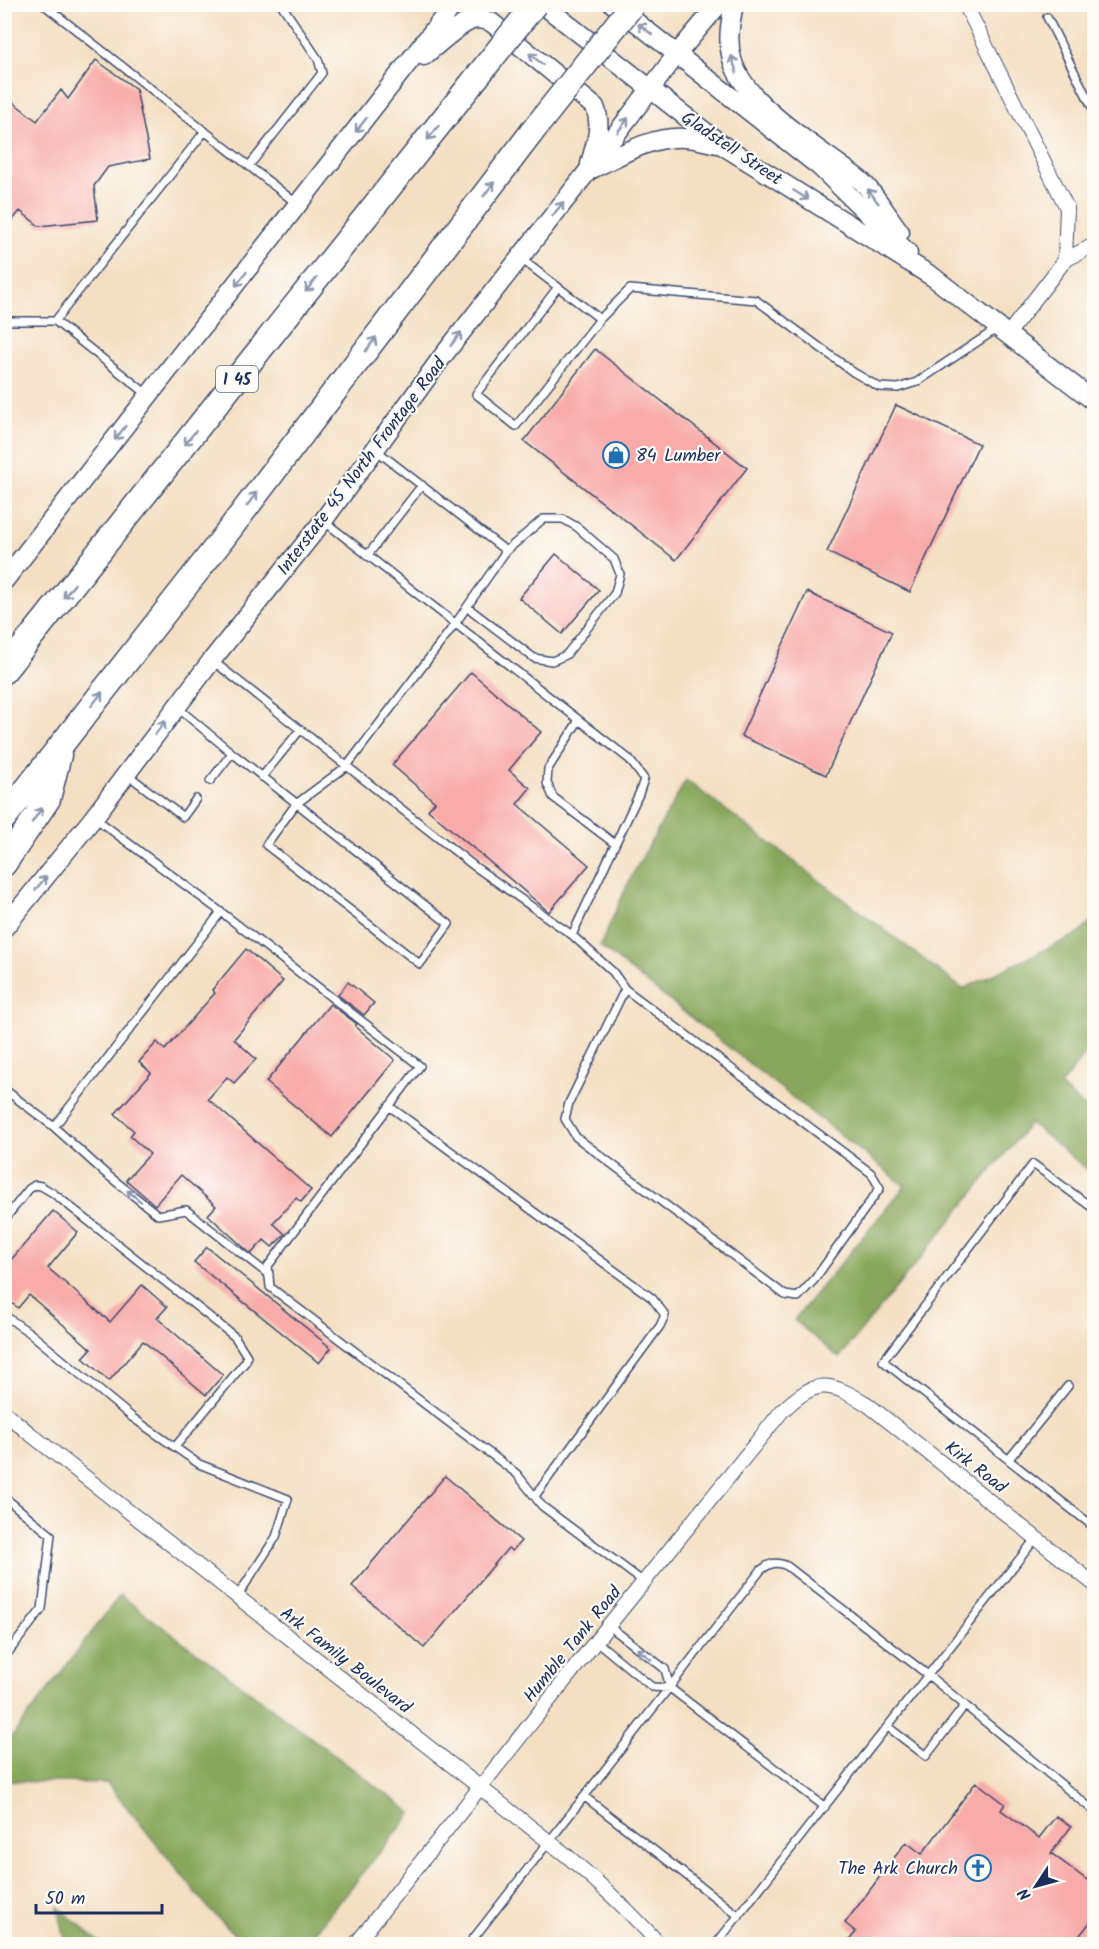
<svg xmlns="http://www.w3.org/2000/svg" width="1099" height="1949" viewBox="0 0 1099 1949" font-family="Kalam,sans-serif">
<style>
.forest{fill:#88a75b;stroke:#526b5c;stroke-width:1.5}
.building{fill:#f8aba9}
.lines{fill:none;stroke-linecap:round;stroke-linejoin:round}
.lane-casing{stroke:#3c496d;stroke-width:10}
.street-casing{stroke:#3c496d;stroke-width:16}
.secondary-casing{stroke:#3c496d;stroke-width:21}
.highway-casing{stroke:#3c496d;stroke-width:27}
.lane{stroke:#fff;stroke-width:7}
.street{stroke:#fff;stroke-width:14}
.secondary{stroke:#fff;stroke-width:18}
.highway{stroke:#fff;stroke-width:24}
.highway-bridge-casing{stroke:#3c496d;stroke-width:27;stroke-linecap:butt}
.highway-bridge{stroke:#fff;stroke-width:24}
.oneway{stroke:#8d97ae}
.labels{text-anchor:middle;stroke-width:4.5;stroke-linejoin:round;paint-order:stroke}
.shield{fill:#fdfcf7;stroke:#5f6c8c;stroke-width:1.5}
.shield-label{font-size:16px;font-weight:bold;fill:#1b2f5e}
.street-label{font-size:18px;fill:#1b2f5e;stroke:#fdfcf7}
.poi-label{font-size:18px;fill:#1b2f5e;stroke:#fdfcf7;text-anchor:start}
</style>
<rect width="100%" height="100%" fill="#fdfcf7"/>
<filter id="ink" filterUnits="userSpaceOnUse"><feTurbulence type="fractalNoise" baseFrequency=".0167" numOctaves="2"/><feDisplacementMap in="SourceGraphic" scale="12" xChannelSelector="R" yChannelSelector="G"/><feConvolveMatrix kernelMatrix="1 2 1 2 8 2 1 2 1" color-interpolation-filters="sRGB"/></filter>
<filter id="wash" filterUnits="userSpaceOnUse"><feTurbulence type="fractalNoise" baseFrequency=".008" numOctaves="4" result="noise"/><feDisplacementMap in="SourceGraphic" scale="24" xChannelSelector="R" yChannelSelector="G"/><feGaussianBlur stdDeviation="1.35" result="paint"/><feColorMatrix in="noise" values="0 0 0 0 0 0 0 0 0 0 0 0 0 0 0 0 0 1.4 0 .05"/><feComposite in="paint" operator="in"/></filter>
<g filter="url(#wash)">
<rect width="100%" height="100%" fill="#f4dfc3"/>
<!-- forest -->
<path class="forest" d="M 686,780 L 963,989 L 1080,933 L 1094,919 L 1094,1043 L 1060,1086 L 1094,1115 L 1094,1175 L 1030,1123 L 839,1358 L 794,1320 L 905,1186 L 600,946 L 630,879 Z
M 120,1595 L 412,1813 L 305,1944 L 244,1944 L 211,1911 L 107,1783 L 5,1781 L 5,1746 Z
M 58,1907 L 101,1944 L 66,1944 Z"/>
<g id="blocks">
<!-- building -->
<path class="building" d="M 96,60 L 136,89 L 150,159 L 108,167 L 94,186 L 98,220 L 39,226 L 20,211 L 4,231 L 4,95 L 37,121 L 61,90 L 68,99 Z
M 595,349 L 747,468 L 676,560 L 524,441 Z
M 896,405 L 979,444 L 910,592 L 827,552 Z
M 556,554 L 599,590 L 562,634 L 519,598 Z
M 807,592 L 892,632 L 826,775 L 741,736 Z
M 471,672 L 541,732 L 509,770 L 530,788 L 517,804 L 589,865 L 549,912 L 428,810 L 435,802 L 392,765 Z
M 246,949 L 283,981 L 234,1039 L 256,1059 L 234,1083 L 227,1077 L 208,1099 L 311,1190 L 301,1202 L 296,1198 L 273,1223 L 285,1234 L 272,1247 L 264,1240 L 251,1254 L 208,1215 L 216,1206 L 181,1175 L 155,1205 L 126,1180 L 150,1154 L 130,1136 L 134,1131 L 115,1114 L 151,1073 L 139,1062 L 157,1042 L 165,1050 L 215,993 L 212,990 Z
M 348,982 L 374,1003 L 364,1015 L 338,995 Z
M 330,1004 L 357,1024 L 355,1026 L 395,1060 L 332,1137 L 266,1082 Z
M 53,1211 L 78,1232 L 48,1268 L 110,1322 L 142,1285 L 167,1307 L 157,1318 L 223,1375 L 206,1395 L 143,1341 L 109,1381 L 83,1358 L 91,1349 L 29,1295 L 18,1308 L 4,1297 L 4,1268 Z
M 207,1247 L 331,1348 L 319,1363 L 194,1262 Z
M 445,1476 L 521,1541 L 512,1551 L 508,1548 L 424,1648 L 352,1586 Z
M 976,1782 L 1005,1804 L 1001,1810 L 1039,1838 L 1056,1816 L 1071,1827 L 1051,1853 L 1095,1886 L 1095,1916 L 1073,1944 L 846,1944 L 856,1932 L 845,1923 L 906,1842 L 922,1854 Z"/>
</g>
</g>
<g filter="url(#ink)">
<use href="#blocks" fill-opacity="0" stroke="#3c496d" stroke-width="1.5"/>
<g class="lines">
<defs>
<path id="lane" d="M 43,4 L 296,203
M 1047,17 L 1094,111
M 249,166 L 322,73 L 318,59 L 281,4
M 520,258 L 600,319 L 516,426 L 476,394 L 558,287
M 600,319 L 630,289 L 756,300 L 853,372 L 879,387 L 898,388 L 917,382 L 998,328
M 4,321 L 55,321 L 147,394
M 55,321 L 205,131
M 325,522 L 629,759 L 644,779 L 639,794 L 572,935
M 367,556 L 422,485
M 467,607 L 534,658 L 552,661 L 566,655 L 615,593 L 620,574 L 614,559 L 577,527 L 563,519 L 543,519 L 506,551
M 213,661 L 474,866 L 572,935 L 613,972 L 625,989 L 569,1103 L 565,1119 L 576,1137 L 785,1295 L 798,1297 L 814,1280 L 880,1188 L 871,1173 L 625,989
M 178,708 L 232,753 L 210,781
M 579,720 L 548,769 L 547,783 L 553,797 L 615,844
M 232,753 C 305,809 376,867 449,924 L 420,964 L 266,845 L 296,804 L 347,766 L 455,624 L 506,551 L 376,450
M 128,775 L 183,817 L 196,799
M 262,777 L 300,730
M 221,912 L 420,1066 L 268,1266 L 270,1287 L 517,1474 L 542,1506 L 645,1583
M 4,1089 L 54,1127 L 221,912 L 95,818
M 389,1106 L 652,1298 L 665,1315 L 660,1326 L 535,1496
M 54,1127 L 105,1173 L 158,1215 L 186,1210 L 269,1275
M 1094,1209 L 1033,1164 L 883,1361 L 1094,1527
M 4,1220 L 29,1189 L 35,1185 L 41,1186 L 53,1193 L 235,1337 L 247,1356 L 246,1361 L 175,1447
M 4,1315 L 30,1333 L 133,1418 L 199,1464 L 288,1499 L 276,1537 L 237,1597
M 1009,1459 L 1068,1386
M 4,1497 L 51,1535 L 42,1609 L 4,1658
M 609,1626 L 665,1669 L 670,1688
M 596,1641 L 652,1687 L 670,1688 L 825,1807
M 888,1727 L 926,1756 L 965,1705
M 585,1797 L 739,1916
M 469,1944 L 761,1570 C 770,1563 776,1561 787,1566 L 928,1675 L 1094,1811
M 716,1944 L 1036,1538"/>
<path id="street" d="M 965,4 L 1067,208 L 1065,260 L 1008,334
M 1065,260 L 1094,245
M 4,1412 L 29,1433 L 566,1855 C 599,1883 630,1911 659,1944
M 356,1944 L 596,1641 L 782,1411 C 817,1378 828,1381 867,1404 L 1094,1584"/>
<path id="secondary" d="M 542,4 L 722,145 L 933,277 L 1094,401
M 613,4 L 820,167 L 908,253
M 734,4 C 730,23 727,41 732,59 C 744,106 823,150 861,181 C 875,193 888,217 900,232
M 424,56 C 436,46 458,25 472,20 C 479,18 485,20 491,22 L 595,107 C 603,126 595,145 590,164
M 592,169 C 621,155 651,136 684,138 C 695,138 706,142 717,144
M 4,581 L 454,4
M 4,928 L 94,817 L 212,660 L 323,521 L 442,357 L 588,171 L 677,54 L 719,4"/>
<path id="highway" d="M 4,671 L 469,87
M 4,818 L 217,546 L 532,132
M 4,864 L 48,799 L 59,755"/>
</defs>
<!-- lane casing -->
<use href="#lane" class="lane-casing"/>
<!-- street casing -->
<use href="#street" class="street-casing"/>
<!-- secondary casing -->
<use href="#secondary" class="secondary-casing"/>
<!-- highway casing -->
<use href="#highway" class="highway-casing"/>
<!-- lane -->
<use href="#lane" class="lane"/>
<!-- street -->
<use href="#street" class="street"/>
<!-- secondary -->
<use href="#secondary" class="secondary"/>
<!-- highway -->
<use href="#highway" class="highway"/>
<defs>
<path id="highway-bridge" d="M 469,87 L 535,4
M 532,132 L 633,4"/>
</defs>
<!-- highway-bridge casing -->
<use href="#highway-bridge" class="highway-bridge-casing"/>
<!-- highway-bridge -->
<use href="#highway-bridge" class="highway-bridge"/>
</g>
<!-- one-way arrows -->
<defs><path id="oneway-shaft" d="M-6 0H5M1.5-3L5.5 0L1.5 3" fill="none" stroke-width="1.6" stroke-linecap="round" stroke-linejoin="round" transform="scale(1.5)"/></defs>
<g class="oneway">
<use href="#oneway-shaft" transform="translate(645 29) rotate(-142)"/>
<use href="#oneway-shaft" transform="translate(536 59) rotate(-141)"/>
<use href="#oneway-shaft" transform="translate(734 64) rotate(-107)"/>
<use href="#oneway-shaft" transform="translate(361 125) rotate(128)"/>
<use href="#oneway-shaft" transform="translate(623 125) rotate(-53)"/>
<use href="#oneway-shaft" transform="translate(433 133) rotate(129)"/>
<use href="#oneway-shaft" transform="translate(489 189) rotate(-53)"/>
<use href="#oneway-shaft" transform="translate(801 195) rotate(32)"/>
<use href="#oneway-shaft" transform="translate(873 196) rotate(-127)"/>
<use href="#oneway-shaft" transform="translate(558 209) rotate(-52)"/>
<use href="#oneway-shaft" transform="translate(241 279) rotate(128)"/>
<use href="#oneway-shaft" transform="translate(311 285) rotate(129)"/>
<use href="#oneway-shaft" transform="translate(456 339) rotate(-52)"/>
<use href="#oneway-shaft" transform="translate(371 344) rotate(-53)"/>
<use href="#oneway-shaft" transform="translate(120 433) rotate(128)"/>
<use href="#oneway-shaft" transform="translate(190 438) rotate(129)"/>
<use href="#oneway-shaft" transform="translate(252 499) rotate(-53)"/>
<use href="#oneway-shaft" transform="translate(69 591) rotate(129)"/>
<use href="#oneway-shaft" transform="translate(97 699) rotate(-52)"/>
<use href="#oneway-shaft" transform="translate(160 728) rotate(-53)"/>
<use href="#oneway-shaft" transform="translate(37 815) rotate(-56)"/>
<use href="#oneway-shaft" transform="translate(41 883) rotate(-51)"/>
<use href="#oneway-shaft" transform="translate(134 1196) rotate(-141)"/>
<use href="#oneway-shaft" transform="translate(644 1654) rotate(-142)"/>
</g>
</g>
<!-- icons -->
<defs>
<symbol id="shop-ring" viewBox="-11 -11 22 22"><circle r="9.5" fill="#fdfcf7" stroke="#1f6fb2" stroke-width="1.5"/><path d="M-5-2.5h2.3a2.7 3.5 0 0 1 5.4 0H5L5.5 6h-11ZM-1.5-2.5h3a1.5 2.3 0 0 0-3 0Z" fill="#1f6fb2"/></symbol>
<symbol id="church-ring" viewBox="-11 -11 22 22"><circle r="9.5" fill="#fdfcf7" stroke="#1f6fb2" stroke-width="1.5"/><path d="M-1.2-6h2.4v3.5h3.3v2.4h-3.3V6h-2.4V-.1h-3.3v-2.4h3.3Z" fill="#1f6fb2"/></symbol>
</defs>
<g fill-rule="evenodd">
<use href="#shop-ring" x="601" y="440" width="30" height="30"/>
<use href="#church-ring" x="963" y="1853" width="30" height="30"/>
</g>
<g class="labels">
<!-- shield labels -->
<rect class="shield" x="216" y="366" width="42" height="26" rx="4.5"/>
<g class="shield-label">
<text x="237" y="385">I 45</text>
</g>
<!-- street labels -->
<g class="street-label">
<text transform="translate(732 148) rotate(34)" y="6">Gladstell Street</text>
<text transform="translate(361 466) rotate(-53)" y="6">Interstate 45 North Frontage Road</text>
<text transform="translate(976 1467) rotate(38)" y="6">Kirk Road</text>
<text transform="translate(572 1644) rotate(-51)" y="6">Humble Tank Road</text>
<text transform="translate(346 1660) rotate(38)" y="6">Ark Family Boulevard</text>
</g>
<!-- poi labels -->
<g class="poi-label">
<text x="636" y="461">84 Lumber</text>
<text x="958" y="1874" text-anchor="end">The Ark Church</text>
</g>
</g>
<!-- margin -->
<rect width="1099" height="1949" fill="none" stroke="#fdfcf7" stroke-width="24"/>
<!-- north arrow -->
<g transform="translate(1036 1886) rotate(234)" stroke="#fdfcf7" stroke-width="4.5" paint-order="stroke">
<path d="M0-4.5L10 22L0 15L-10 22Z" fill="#1b2f5e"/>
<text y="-9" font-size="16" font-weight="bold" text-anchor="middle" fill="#1b2f5e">N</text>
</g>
<!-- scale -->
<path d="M36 1904v9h126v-9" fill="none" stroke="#1b2f5e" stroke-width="3"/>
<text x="45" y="1904" font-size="18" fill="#1b2f5e" stroke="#fdfcf7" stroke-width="4.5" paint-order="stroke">50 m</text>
</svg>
